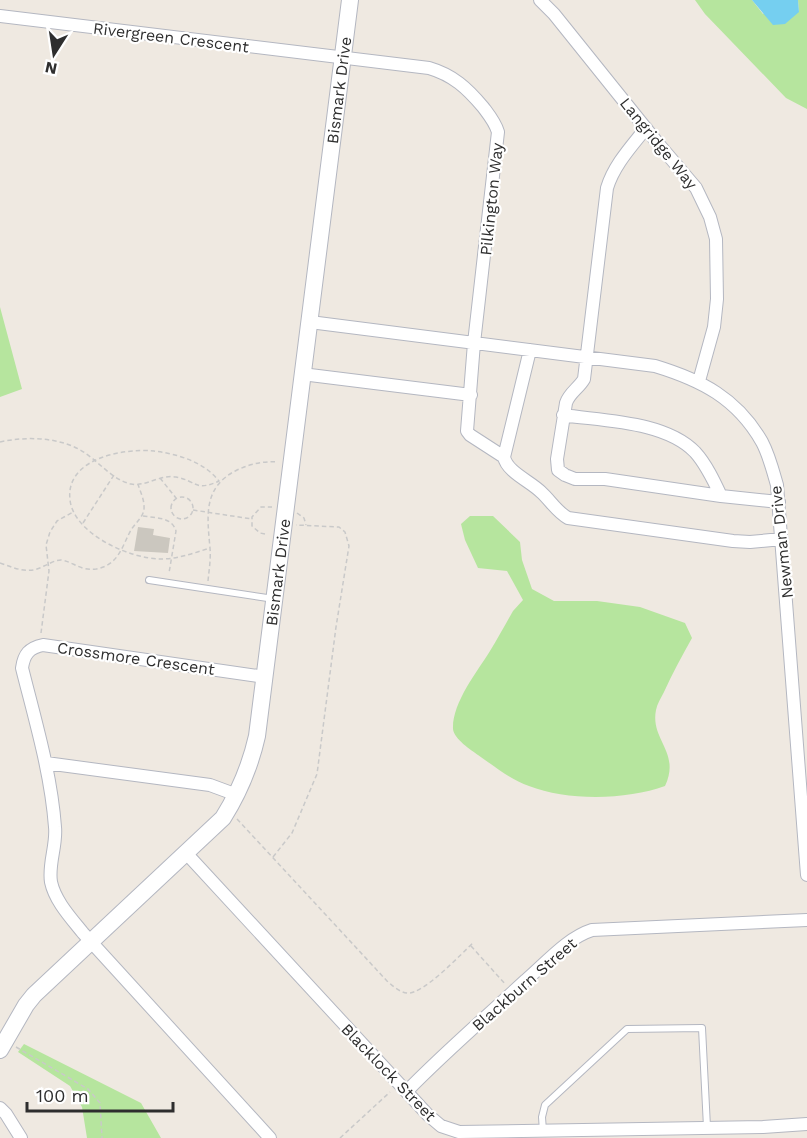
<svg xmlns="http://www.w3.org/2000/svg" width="807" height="1138" viewBox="0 0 807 1138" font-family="'Work Sans',sans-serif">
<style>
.green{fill:#b6e59e}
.water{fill:#75cff0}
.building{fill:#cbc7bf}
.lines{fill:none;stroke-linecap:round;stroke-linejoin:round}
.lane-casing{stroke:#b4b7c1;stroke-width:8}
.street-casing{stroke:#b4b7c1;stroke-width:14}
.secondary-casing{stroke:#b4b7c1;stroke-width:18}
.path{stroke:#c9c9c9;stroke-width:1.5;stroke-dasharray:4.5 3;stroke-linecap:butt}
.lane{stroke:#fff;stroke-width:6}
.street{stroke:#fff;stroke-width:12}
.secondary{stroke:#fff;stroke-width:16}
.labels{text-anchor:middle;stroke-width:4.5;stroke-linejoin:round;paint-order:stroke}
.street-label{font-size:16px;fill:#2e2e2e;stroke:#fff}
</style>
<rect width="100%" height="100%" fill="#efe9e1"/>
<!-- green -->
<path class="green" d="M 695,0 L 752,0 L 763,14 L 799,12 L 798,0 L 807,0 L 807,109 L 786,98 L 705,14 Z
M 0,307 L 22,389 L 0,397 Z
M 470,516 L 493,516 L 520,542 L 522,560 L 532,589 L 554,601 L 597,601 L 640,607 L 685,623 L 692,638 C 682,656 672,674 664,692 C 661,698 657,704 656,710 C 650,740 681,752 665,786 C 627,800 567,801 529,786 C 511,780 494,766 478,755 C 471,750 454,739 453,729 C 452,703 477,672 490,651 C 498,638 505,625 513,611 L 523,600 L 507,571 L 478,568 L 465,540 L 461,524 Z
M 24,1044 L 141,1103 L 161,1138 L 87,1138 L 82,1107 L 70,1086 L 18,1052 Z"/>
<!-- water -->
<path class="water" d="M 752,0 L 798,0 L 799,12 L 785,24 L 773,25 Z"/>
<!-- building -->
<path class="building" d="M 138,527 L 154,529 L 153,535 L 170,538 L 168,553 L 134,551 Z"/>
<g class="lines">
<defs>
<path id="lane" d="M 149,580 L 274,599
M 543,1131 L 542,1117 L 545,1105 L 627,1029 L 702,1028 L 707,1127"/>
<path id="street" d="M 540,0 L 554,14 L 656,141 L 696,188 L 710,217 L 716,239 L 717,299 L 714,327 L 699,381
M 0,16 L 429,68 C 453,75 467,88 483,107 C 489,115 495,122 498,132 L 474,343 L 467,431 L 470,435 L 504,457 C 507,472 530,481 541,492 C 550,500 557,512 568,518 L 733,541 L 750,542 L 782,539
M 646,128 C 631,147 614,165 607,188 L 584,379 C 579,388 569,393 566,403 L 557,459 L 558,470 L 565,475 L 575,479 L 605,479 L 721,496 L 779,502
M 310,322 L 655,366 C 701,380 737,398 762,442 C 769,455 773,471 777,485 L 807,875
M 302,374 L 471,395
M 563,415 C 603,421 665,421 695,452 C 706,464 714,481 721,496
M 504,457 L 530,350
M 265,677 L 43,645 C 29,648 24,654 22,668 C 35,720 51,773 55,827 C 57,845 48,864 51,882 C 55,901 71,918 83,933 L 270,1138
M 46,763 L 210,785 L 237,795
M 186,853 L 428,1115 L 441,1126 L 459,1132 L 763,1127 L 807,1124
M 407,1091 C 445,1052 486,1017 526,980 C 546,963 567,938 592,930 L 807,920
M 0,1108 L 6,1114 L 21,1138"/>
<g id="secondary">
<path id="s1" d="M 0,1050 L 26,1005 L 34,995 L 223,818 C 240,791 250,767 257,736 L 350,0"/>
</g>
</defs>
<!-- lane casing -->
<use href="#lane" class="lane-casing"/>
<!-- street casing -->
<use href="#street" class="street-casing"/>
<!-- secondary casing -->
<use href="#secondary" class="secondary-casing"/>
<!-- path -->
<path class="path" d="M 0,442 C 27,436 62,437 85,453 C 100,463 113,480 131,484 C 146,487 160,474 176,477 C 197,481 195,492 219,481 C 204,462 178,454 154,451 C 124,448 65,458 70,500 C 74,534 130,559 161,559 C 178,559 194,553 210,548
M 160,478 L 176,498
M171 508a11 11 0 1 1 22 0a11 11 0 1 1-22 0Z
M 193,510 L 252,519
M 297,513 L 304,518 L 306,525
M 143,516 C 156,518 172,517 176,531 L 169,573
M 83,523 L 114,475
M 265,534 L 260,533 L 252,526 L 252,517 L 261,507 L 272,507
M 0,563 C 15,568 28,575 44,566 C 49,564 55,560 61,560 C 74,562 80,571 96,569 C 119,565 122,546 131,530 C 136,522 145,516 144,506 C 144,499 140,491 138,484
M 208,581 C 209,570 211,559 210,548 C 207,515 203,487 237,470 C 250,464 263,461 278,462
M 41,633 L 49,571 L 46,545 L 50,532 L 57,521 L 73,512
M 237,819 L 387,981 C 393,986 399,992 407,993 C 423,995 461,954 474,942
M 273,857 L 292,833 L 317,774 L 336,627 L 349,546 L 345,532 L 339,527 L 296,525
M 471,946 L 506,985
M 16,1047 L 88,1089 L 100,1103 L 102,1138
M 340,1138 L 390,1092"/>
<!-- lane -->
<use href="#lane" class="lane"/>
<!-- street -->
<use href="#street" class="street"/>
<!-- secondary -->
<use href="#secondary" class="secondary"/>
</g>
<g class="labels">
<!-- street labels -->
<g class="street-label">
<text transform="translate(171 37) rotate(7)" y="6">Rivergreen Crescent</text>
<text dy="6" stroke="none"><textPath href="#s1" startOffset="1064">Bismark Drive</textPath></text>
<text transform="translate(659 143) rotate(51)" y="6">Langridge Way</text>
<text transform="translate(491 199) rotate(-84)" y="6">Pilkington Way</text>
<text transform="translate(781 542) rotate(-96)" y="6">Newman Drive</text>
<text dy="6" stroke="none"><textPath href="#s1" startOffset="578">Bismark Drive</textPath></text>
<text transform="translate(136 658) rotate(8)" y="6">Crossmore Crescent</text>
<text transform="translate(524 984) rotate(-41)" y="6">Blackburn Street</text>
<text transform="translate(389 1072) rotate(46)" y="6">Blacklock Street</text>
</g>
</g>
<!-- north arrow -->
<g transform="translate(54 54) rotate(192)" stroke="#ffffff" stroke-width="4.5" paint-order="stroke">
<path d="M0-4.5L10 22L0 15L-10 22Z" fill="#2e2e2e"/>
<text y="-9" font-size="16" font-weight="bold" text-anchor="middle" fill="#2e2e2e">N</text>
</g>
<!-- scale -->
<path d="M27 1102v9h146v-9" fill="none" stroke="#2e2e2e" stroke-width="3"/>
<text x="36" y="1102" font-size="18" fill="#2e2e2e" stroke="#ffffff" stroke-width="4.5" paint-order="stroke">100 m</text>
</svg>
